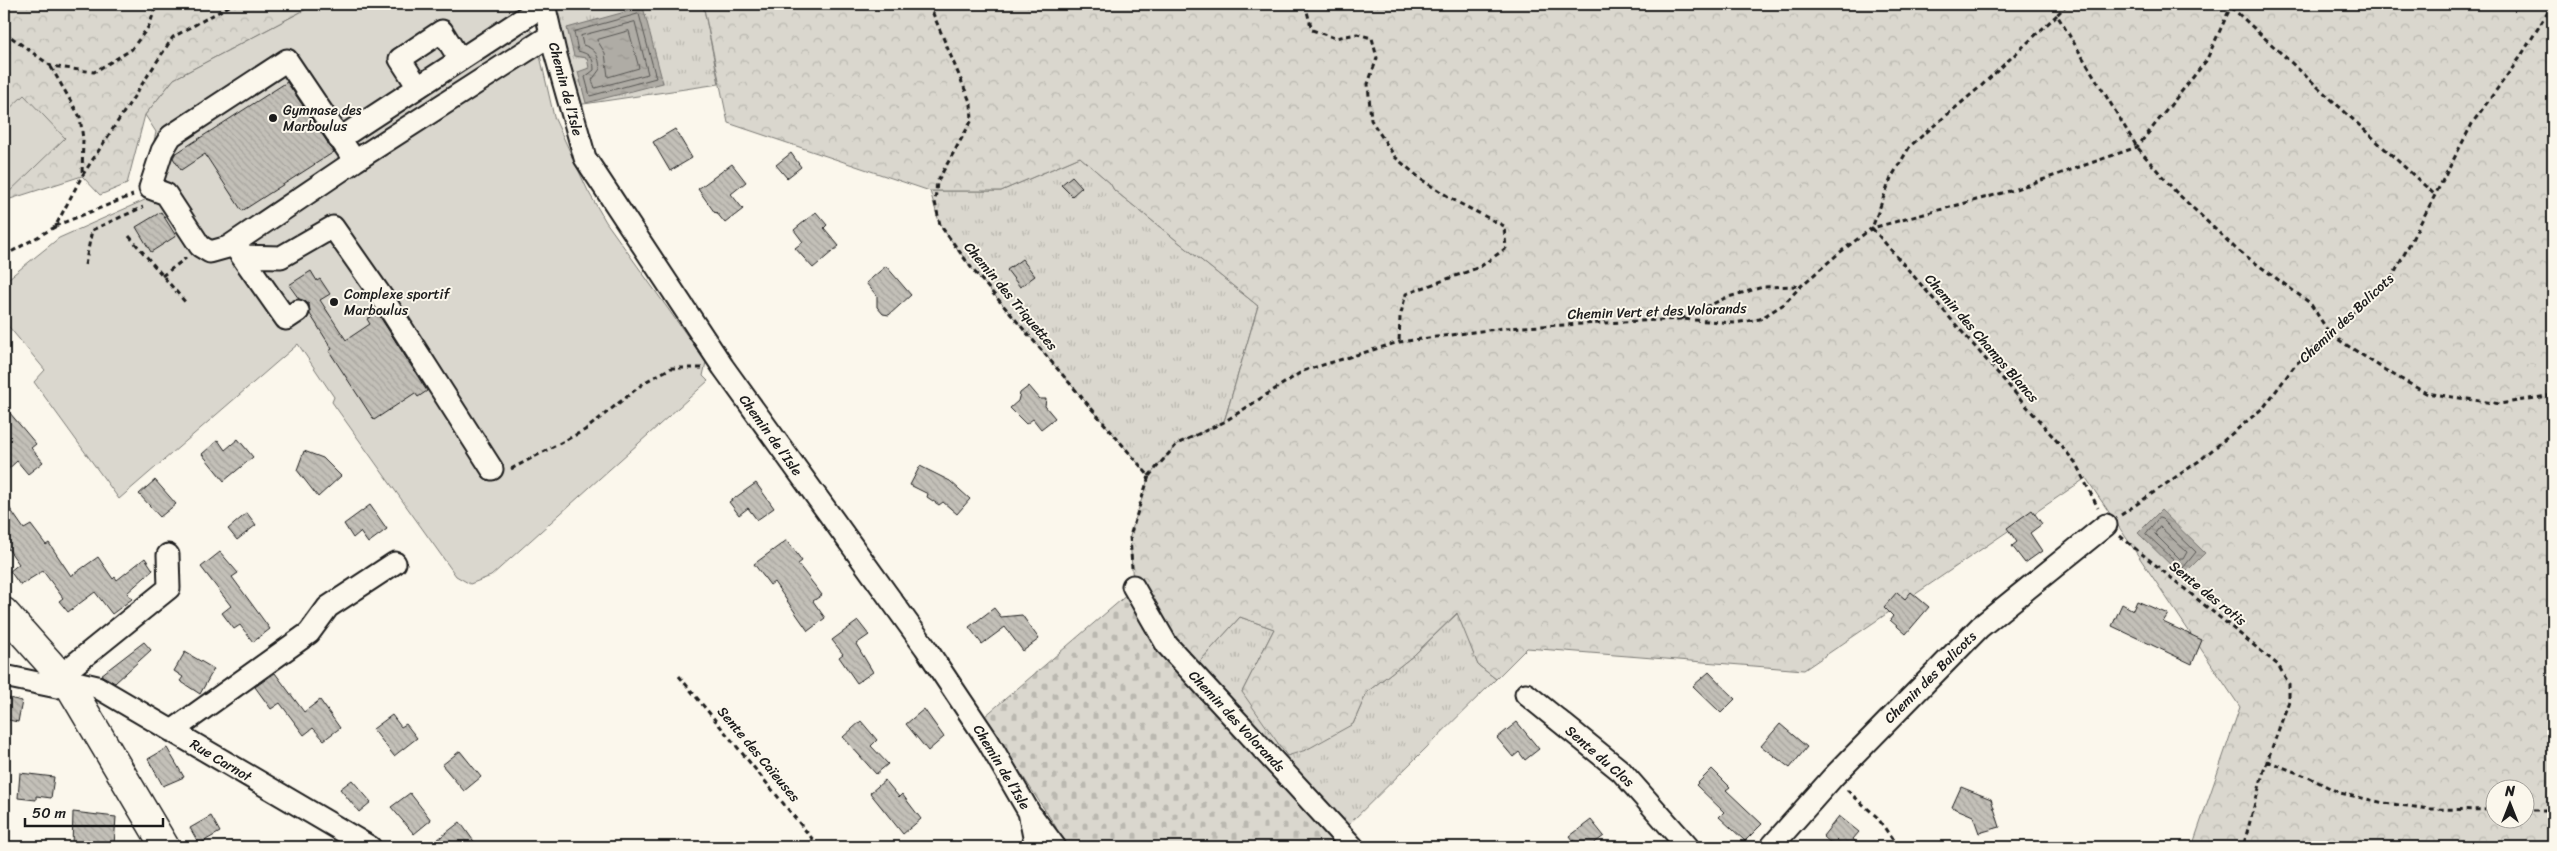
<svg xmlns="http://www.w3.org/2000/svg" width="2557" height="851" viewBox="0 0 2557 851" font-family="Sriracha,sans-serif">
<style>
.grass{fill:url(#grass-tufts);stroke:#7b7a75}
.forest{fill:url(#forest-crowns);stroke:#7b7a75;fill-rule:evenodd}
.cemetery{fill:url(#cemetery-stones);stroke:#7b7a75}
.garden{fill:#dad7ce;stroke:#7b7a75}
.water{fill:url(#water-ripples);stroke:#74726e}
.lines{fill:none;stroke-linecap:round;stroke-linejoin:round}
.shore{stroke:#575653;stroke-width:1}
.building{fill:url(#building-back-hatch);stroke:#1c1c1c}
.minor-casing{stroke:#1c1c1c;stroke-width:25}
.major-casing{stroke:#1c1c1c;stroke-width:31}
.path{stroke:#1c1c1c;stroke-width:3;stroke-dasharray:5 4;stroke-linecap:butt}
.minor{stroke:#fbf7ec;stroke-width:21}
.major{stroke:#fbf7ec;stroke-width:28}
.poi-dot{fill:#1c1c1c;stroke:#fbf7ec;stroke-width:2}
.labels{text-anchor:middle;stroke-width:4;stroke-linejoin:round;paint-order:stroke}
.street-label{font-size:14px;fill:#1c1c1c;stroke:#fbf7ec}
.poi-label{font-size:14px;fill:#1c1c1c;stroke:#fbf7ec;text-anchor:start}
</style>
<defs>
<pattern id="grass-tufts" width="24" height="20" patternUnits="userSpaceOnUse" patternTransform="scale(1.25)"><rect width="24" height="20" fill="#dad7ce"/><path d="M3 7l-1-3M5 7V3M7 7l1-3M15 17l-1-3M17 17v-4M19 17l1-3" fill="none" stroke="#bab8b0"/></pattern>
<pattern id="forest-crowns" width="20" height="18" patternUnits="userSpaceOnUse" patternTransform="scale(1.25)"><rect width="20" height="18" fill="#dad7ce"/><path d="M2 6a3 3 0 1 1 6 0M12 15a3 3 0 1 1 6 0" fill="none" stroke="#bab8b0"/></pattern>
<pattern id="cemetery-stones" width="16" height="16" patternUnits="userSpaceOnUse" patternTransform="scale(1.25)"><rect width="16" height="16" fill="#dad7ce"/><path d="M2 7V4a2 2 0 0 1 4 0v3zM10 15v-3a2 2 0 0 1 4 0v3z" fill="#bab8b0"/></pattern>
<pattern id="water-ripples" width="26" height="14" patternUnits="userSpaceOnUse" patternTransform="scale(1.25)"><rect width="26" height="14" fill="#afaca5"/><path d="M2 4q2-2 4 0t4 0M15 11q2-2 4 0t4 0" fill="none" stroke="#96938d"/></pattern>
<pattern id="building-back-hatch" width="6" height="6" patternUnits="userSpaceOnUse" patternTransform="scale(1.25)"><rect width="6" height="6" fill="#c3c0b8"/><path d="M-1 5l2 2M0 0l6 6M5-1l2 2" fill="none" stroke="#a7a49e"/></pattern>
</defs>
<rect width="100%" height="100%" fill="#fbf7ec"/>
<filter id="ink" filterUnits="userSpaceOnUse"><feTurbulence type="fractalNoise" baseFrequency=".02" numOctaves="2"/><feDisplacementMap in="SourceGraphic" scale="10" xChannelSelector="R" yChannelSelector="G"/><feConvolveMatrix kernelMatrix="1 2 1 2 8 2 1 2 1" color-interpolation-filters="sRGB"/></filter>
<g filter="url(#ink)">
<!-- grass -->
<path class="grass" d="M 544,4 L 703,4 L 719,84 L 570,106 Z
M 1080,157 L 1110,183 L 1114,190 L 1258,306 L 1224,422 L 1177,444 L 1149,476 L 973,270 L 940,225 L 930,191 L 1001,191 Z
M 1458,613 L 1478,665 L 1496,679 L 1340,833 L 1191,671 L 1240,617 L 1274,629 L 1242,692 L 1353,724 L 1367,692 L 1414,655 Z"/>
<!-- forest -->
<path class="forest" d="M 4,4 L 316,4 L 174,79 L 145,115 L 127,184 L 100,195 L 82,176 L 4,201 Z
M 703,4 L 2553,4 L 2553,847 L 2192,847 L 2240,707 L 2086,478 L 1804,670 L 1527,648 L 1496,679 L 1478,665 L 1457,613 L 1414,655 L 1367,692 L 1353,724 L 1306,750 L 1287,756 L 1242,692 L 1274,629 L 1240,617 L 1191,671 L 1133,586 L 1130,536 L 1149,476 L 1177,444 L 1224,422 L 1258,306 L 1114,190 L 1110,183 L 1080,157 L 1001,191 L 930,191 L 728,123 ZM 2494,788 L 2524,788 L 2524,818 L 2494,818 Z"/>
<!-- cemetery -->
<path class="cemetery" d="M 1128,594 L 1347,847 L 1063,847 L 1055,836 L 1056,827 L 984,717 Z"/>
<!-- garden -->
<path class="garden" d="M 316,4 L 514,4 L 536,38 L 554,117 L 588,191 L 606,222 L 706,362 L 703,376 L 708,381 L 491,576 L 470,584 L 456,576 L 332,402 L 334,397 L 298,344 L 119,499 L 34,382 L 45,370 L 4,321 L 4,282 L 59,238 L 156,195 L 146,178 L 156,132 L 145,115 L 174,79 Z
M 24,95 L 65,138 L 4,197 L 4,114 Z"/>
<!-- water -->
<path class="water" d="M 643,7 L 663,83 L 586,103 L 578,72 L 589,68 L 587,58 L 574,56 L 567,28 Z
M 2161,510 L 2205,553 L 2182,576 L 2138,533 Z"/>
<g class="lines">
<!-- shore -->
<path class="shore" d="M 639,14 L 656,78 L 590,96 L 585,77 L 594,70 C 594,57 589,54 578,51 L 574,32 Z
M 635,22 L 648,74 L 595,88 L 592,80 L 600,69 C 599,56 596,49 583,45 L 581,36 Z
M 629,31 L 639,68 L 608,77 L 605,53 L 597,40 Z
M 2159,518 L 2162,519 L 2196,552 L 2183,568 L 2146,534 Z
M 2160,527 L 2187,552 L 2183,559 L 2180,559 L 2155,534 Z"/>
</g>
<!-- building -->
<path class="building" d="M 287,82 L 334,152 L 242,211 L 205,154 L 181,170 L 173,158 L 175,154 Z
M 675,129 L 692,158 L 670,171 L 653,142 Z
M 791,153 L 801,167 L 787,178 L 776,165 Z
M 732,164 L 746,182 L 731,194 L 743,209 L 725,223 L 716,212 L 715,213 L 698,189 Z
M 1072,176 L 1082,187 L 1072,196 L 1061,185 Z
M 161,212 L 176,236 L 151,252 L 136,227 Z
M 816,212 L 827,225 L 824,228 L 839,246 L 813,268 L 795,248 L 803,242 L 794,230 Z
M 1022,259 L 1035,276 L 1020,287 L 1007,270 Z
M 886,266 L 911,295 L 889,315 L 883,314 L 877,307 L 877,296 L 866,283 Z
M 311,271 L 317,281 L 320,279 L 330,294 L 320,300 L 346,340 L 370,324 L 367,319 L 377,312 L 427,391 L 418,397 L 415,393 L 374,420 L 329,351 L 332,349 L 310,314 L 309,304 L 299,299 L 289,285 Z
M 1029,386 L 1040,399 L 1046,399 L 1045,406 L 1055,418 L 1041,429 L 1033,419 L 1026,424 L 1010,408 L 1018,401 L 1020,393 Z
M 4,406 L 36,444 L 31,448 L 43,462 L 28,474 L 17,461 L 4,473 Z
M 238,439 L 253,457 L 224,481 L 202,454 L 218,440 L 225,450 Z
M 304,451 L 323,458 L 341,476 L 318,497 L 297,470 Z
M 920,466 L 950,481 L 970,499 L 957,514 L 943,502 L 939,505 L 927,497 L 928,494 L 910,485 Z
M 155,480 L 176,504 L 160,517 L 139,494 Z
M 756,483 L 774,508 L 757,520 L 748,508 L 739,515 L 729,502 Z
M 4,500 L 24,529 L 31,525 L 46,545 L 49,543 L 71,576 L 98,557 L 113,579 L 115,577 L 117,580 L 145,558 L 153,570 L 127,593 L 132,599 L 112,614 L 95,592 L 68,612 L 59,601 L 63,598 L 43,571 L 20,585 L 10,571 L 19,564 L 4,543 Z
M 370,505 L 387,529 L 368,543 L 360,532 L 353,538 L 344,524 Z
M 2032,510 L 2042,524 L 2030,533 L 2042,551 L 2025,563 L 2012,546 L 2017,542 L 2007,528 Z
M 247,513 L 256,525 L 237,540 L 228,529 Z
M 787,540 L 802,561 L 798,564 L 822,595 L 813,601 L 825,618 L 808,631 L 774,582 L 770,585 L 754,564 Z
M 220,552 L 238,573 L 232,577 L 270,629 L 253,642 L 240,625 L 234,629 L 222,613 L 231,606 L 201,567 Z
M 1897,592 L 1905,599 L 1911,592 L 1929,607 L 1906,634 L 1890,620 L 1893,616 L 1884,607 Z
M 2137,601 L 2168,614 L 2163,622 L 2202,640 L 2192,664 L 2112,626 L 2122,604 L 2133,610 Z
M 994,608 L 1001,617 L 1022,615 L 1039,639 L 1023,651 L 1005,627 L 982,644 L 969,627 Z
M 858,621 L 869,635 L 856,644 L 873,672 L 857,683 L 839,657 L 843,654 L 832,640 Z
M 144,642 L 151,650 L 115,683 L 101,675 Z
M 185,652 L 214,669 L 200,694 L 180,681 L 183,677 L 174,671 Z
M 1709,672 L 1735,699 L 1721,713 L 1693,686 Z
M 275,673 L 304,712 L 320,700 L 340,728 L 324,740 L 313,728 L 304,735 L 280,703 L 271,709 L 255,687 Z
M 4,697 L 22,701 L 18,722 L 4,719 Z
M 924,709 L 944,737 L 928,751 L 906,724 Z
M 392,715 L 401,727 L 406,724 L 417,738 L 394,756 L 373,729 Z
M 861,721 L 877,740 L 871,746 L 888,764 L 876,774 L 843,737 Z
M 1517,722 L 1539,749 L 1525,760 L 1519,752 L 1513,757 L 1497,738 Z
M 1780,724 L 1807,747 L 1790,768 L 1761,746 Z
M 167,748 L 184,777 L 163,786 L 148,759 Z
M 460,751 L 481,777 L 464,791 L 442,765 Z
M 1712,769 L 1730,787 L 1726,790 L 1762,824 L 1745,841 L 1719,817 L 1724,812 L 1696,785 Z
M 20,773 L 54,777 L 51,798 L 36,796 L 36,800 L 18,798 Z
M 352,780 L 371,802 L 359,812 L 340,789 Z
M 885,780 L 899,797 L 902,794 L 921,819 L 903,834 L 870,793 Z
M 1961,787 L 1991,799 L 2000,827 L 1979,833 L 1973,816 L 1952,807 Z
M 410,793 L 431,820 L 414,834 L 391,807 Z
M 73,812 L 116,817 L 114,845 L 95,843 L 95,847 L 72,847 Z
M 211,816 L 220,832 L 199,844 L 190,828 Z
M 1839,816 L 1859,832 L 1853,839 L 1860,847 L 1835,847 L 1823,836 Z
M 1591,820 L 1604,836 L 1589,847 L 1578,847 L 1570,836 Z
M 460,822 L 478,847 L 428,847 Z"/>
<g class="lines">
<defs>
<path id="minor" d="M 544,4 L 555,52 L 585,158 L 723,367 L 925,647 L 988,741 L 1029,812 L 1036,847
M 418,87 L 400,59 L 442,31 L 460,60
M 339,139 L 544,5
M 355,161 L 287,60 L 171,136 L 162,151 L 150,188 L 166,194 L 200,246 L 210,252 L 228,247 L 355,161 L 551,35
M 236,248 L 286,319 L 298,311
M 242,256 L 281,257 L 333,227 L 384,300 L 492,469
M 1133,586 L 1167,645 L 1353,847
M 4,676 L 57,687 L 80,683 L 97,687 L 370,847
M 60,676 L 169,588 L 168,555
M 1526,694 L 1621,771 L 1688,847
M 172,731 L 309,633 L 328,607 L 395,563
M 1032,816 L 1055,847
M 1771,847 L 1833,777 L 1980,627 L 2106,525"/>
<path id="major" d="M 4,612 L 69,685 L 165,847"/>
</defs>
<!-- minor casing -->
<use href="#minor" class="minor-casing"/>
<!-- major casing -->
<use href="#major" class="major-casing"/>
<!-- path -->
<path class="path" d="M 929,4 L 971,104 L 972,120 L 937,182 L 935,202 L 940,225 L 973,270 L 1149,476 L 1130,536 L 1132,568
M 1305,4 L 1312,30 L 1335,38 L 1357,34 L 1372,38 L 1377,58 L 1368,84 L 1371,120 L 1395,157 L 1422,180 L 1457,202 L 1504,226 L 1506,248 L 1480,267 L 1406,294 L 1400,317 L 1399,342
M 2067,4 L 2057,15 L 2137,147 L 2175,191 L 2235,248 L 2310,303 L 2330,334 L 2385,370 L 2426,393 L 2500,404 L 2553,395
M 2231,7 L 2435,195
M 2057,15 L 1980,87 L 1910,146 L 1891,178 L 1872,228 L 2075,462 L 2098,508
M 4,32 L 51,66 L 94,72 L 131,50 L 149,26 L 157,4
M 51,67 L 80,117 L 83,139 L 82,175
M 55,226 L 133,195
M 129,236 L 186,303
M 4,256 L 55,227 L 82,176 L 173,37 L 233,4
M 85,265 L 92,230 L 143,207
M 162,276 L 186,258
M 1681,319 L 1725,298 L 1763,287 L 1800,286
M 511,469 L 585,430 L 645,382 L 671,368 L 702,368
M 1149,476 L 1177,444 L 1224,422 L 1303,371 L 1399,342 L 1503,328 L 1681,319 L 1734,323 L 1760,319 L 1784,304 L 1801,286 L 1839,253 L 1872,228 L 2010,191 L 2137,147 L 2206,61 L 2232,4
M 2121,515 L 2199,461 L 2264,407 L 2296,364 L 2393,276 L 2473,122 L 2519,59 L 2553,4
M 2120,536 L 2278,665 L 2289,684 L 2289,701 L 2264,770 L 2243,847
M 679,676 L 819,847
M 2267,761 L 2308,777 L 2340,793 L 2384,803 L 2430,809 L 2494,810
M 1847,790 L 1877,817 L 1898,847
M 2524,810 L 2553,810"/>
<!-- minor -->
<use href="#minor" class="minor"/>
<!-- major -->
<use href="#major" class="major"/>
</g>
</g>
<!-- markers -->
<g class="poi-dot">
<circle cx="273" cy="118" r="5"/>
<circle cx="334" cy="302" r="5"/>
</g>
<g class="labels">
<!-- street labels -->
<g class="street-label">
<text transform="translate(566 89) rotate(75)" y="5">Chemin de l’Isle</text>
<text transform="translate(1011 296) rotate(50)" y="5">Chemin des Triquettes</text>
<text transform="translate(1657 311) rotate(-2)" y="5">Chemin Vert et des Volorands</text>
<text transform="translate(2346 318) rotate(-43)" y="5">Chemin des Balicots</text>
<text transform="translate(1982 338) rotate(49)" y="5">Chemin des Champs Blancs</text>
<text transform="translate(771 435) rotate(54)" y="5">Chemin de l’Isle</text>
<text transform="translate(2208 593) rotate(39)" y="5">Sente des rotis</text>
<text transform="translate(1930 677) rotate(-45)" y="5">Chemin des Balicots</text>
<text transform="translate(1237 721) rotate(47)" y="5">Chemin des Volorands</text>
<text transform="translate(759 754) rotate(50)" y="5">Sente des Caïeuses</text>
<text transform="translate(1600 756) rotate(41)" y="5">Sente du Clos</text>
<text transform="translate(221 760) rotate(31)" y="5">Rue Carnot</text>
<text transform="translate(1002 767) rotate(59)" y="5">Chemin de l’Isle</text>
</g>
<!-- poi labels -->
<g class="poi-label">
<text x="283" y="115">Gymnase des<tspan x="283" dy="16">Marboulus</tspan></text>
<text x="344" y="299">Complexe sportif<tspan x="344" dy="16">Marboulus</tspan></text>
</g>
</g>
<!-- margin -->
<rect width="2557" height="851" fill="none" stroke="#fbf7ec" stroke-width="20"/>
<rect x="10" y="10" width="2537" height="831" fill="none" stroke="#1c1c1c" stroke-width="2" filter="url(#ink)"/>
<!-- north arrow -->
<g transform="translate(2510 804)"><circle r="24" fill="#fbf7ec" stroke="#a29f99"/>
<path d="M0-4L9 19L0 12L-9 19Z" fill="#1c1c1c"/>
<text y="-8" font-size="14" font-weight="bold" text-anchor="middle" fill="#1c1c1c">N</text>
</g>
<!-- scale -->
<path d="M25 818v8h138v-8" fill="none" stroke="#1c1c1c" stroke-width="2.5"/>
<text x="32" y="818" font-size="15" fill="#1c1c1c" stroke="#fbf7ec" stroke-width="4" paint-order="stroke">50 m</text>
</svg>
